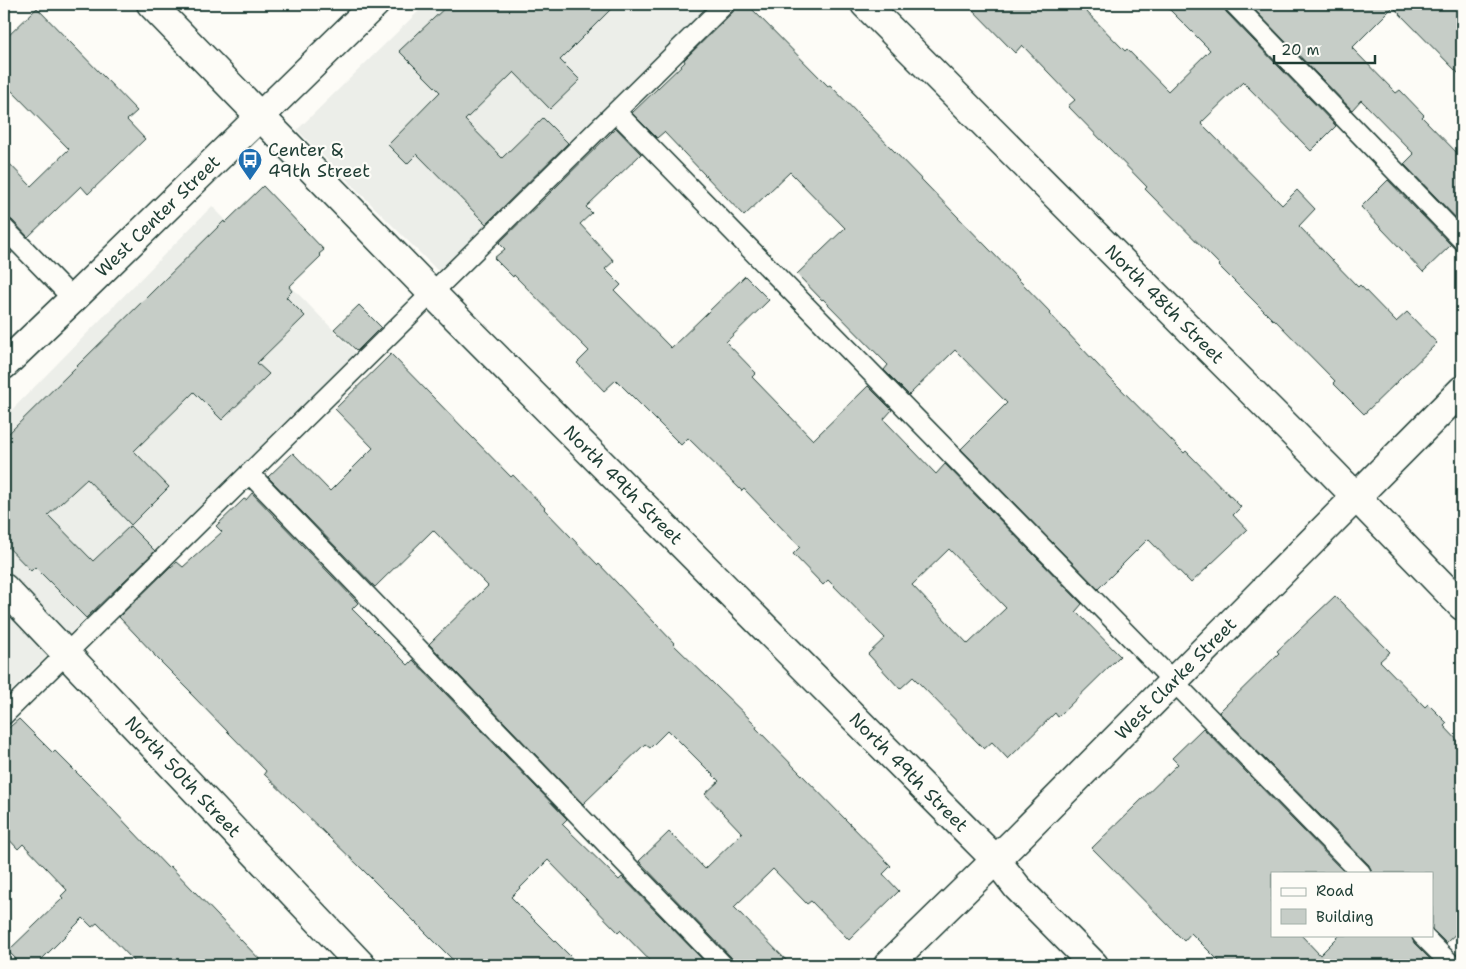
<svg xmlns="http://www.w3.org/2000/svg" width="1466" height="969" viewBox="0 0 1466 969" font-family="'Shantell Sans',sans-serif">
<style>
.built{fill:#eceee9}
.building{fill:#c6cdc7;stroke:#1f3d34;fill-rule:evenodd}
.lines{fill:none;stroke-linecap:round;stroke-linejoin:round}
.lane-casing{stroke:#1f3d34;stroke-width:22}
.street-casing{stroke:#1f3d34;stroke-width:31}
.secondary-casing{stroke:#1f3d34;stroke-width:31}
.lane{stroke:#fdfcf7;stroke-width:19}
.street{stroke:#fdfcf7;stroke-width:28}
.secondary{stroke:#fdfcf7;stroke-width:28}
.labels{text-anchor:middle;stroke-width:4.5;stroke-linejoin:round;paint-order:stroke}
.poi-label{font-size:18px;fill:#1f3d34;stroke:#fdfcf7;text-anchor:start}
.street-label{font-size:18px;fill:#1f3d34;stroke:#fdfcf7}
</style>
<rect width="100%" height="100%" fill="#fdfcf7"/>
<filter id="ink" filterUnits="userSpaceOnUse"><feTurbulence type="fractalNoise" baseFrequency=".02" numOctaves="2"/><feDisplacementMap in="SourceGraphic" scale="10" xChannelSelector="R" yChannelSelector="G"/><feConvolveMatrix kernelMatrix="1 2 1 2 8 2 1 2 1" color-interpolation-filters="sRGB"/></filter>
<g filter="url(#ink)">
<!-- built -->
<path class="built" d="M 426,4 L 715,4 L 439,272 L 297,130 Z
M 212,206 L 356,353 L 4,698 L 4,418 Z"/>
<!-- building -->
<path class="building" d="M 449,4 L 616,4 L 560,60 L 580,80 L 550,109 L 514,72 L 465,120 L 502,158 L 543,118 L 568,143 L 486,224 L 417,154 L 407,164 L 388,145 L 440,92 L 399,51 Z
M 741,4 L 747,4 L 828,86 L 830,85 L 1051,313 L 1050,314 L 1110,378 L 1184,453 L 1186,451 L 1241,507 L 1233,515 L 1247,530 L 1191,583 L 1148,539 L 1098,589 L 961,449 L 1007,403 L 955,350 L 909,395 L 884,370 L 888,365 L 823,299 L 822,300 L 797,274 L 845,228 L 794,176 L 790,172 L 744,216 L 664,132 L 657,138 L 632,113 L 685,62 L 684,60 Z
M 967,4 L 1079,4 L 1125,51 L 1127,49 L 1168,91 L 1210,50 L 1164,4 L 1223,4 L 1226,12 L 1336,126 L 1311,151 L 1243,82 L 1201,123 L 1282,205 L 1297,190 L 1315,209 L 1299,226 L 1358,287 L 1360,285 L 1396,322 L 1407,312 L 1437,343 L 1364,414 L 1333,383 L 1335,381 L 1274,319 L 1273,320 L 1219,266 L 1220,265 L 1145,189 L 1147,187 L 1068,106 L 1075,100 L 1022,45 L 1015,53 Z
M 1249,4 L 1462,4 L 1462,77 L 1393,7 L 1352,48 L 1396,93 L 1400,90 L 1424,115 L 1422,117 L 1462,158 L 1462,224 L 1404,164 L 1414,154 L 1361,100 L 1352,110 Z
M 37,8 L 137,111 L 127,120 L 145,139 L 88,194 L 81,186 L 28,237 L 12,220 L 4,217 L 4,158 L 31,186 L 69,149 L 4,83 L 4,40 Z
M 616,128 L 641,154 L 586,207 L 592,213 L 580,224 L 614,261 L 605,269 L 621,285 L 615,291 L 671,348 L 745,276 L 769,300 L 726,342 L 756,373 L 752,377 L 813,440 L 868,386 L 892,410 L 884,419 L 886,422 L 936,474 L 945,464 L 1082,604 L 1076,611 L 1120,656 L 1058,717 L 1055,713 L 1008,759 L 992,742 L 984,749 L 913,677 L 900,689 L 868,654 L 885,638 L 828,580 L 823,585 L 793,554 L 800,547 L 744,489 L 742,491 L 688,438 L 681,445 L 616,380 L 604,391 L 577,363 L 589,351 L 514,275 L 513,277 L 494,258 L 505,249 L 499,243 ZM 949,549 L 1006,608 L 968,644 L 912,585 Z
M 1388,180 L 1451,245 L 1423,272 L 1361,207 Z
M 263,186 L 324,250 L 319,254 L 321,256 L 289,287 L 292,291 L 286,297 L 305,316 L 257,363 L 269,374 L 222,420 L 194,392 L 134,451 L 169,487 L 131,525 L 87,479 L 48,515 L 93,561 L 130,526 L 155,551 L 86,618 L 35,567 L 31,571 L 4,543 L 4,438 L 224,221 L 225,223 Z
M 4,244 L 12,253 L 4,261 Z
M 359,305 L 381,327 L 357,351 L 334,329 Z
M 391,354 L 511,477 L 513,475 L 545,508 L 544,509 L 598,565 L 599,564 L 674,643 L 673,644 L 757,726 L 756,728 L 891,866 L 883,874 L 899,891 L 849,940 L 811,901 L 807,904 L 773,869 L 734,907 L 791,965 L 734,965 L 731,957 L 639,861 L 669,832 L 705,869 L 742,833 L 705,794 L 719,781 L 668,730 L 650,748 L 645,744 L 583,804 L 429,644 L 488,586 L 433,530 L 375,587 L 268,477 L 293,453 L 330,491 L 373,448 L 335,409 Z
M 252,493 L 358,603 L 352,609 L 408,665 L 413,660 L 567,819 L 562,824 L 619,880 L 622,877 L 708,965 L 654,965 L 620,930 L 618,932 L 548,860 L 511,897 L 579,965 L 458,965 L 360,867 L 264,774 L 266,771 L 190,693 L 191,692 L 154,655 L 154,654 L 119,617 L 171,566 L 171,567 L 177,562 L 183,567 L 222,532 L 216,526 L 244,499 L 246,500 Z
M 1335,596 L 1390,652 L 1380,661 L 1425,707 L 1428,704 L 1447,723 L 1444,726 L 1462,745 L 1462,928 L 1446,943 L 1432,929 L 1432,873 L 1372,873 L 1369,865 L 1219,712 L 1279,653 L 1277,651 Z
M 19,719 L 53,753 L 55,751 L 94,790 L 168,868 L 170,866 L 265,965 L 138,965 L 97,923 L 92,927 L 83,918 L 36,965 L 22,965 L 8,951 L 63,898 L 61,896 L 67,890 L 23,844 L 18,849 L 4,834 L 4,732 Z
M 1203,728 L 1345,873 L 1272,873 L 1272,935 L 1301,935 L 1320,955 L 1340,935 L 1411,935 L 1414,943 L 1430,959 L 1424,965 L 1223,965 L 1191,933 L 1184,941 L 1092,848 L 1178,764 L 1172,758 Z"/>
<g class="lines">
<defs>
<path id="lane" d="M 1234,4 L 1462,240
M 616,112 L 1361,873
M 4,228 L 73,299
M 249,473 L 723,965
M 4,715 L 725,4
M 1422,935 L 1452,965"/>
<g id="street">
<path id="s1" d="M 151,4 L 432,293 L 967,831 L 996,860 L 1017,887 L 1094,965"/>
<path id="s2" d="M 865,4 L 1329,469 L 1462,606"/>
<path id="s3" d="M 4,588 L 361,965"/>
<path id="s4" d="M 888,965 L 1016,840 L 1462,390"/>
</g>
<g id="secondary">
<path id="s5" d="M 4,365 L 73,299 L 375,4"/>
</g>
</defs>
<!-- lane casing -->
<use href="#lane" class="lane-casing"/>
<!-- street casing -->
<use href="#street" class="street-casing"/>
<!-- secondary casing -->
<use href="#secondary" class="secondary-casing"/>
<!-- lane -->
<use href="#lane" class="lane"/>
<!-- street -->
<use href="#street" class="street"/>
<!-- secondary -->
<use href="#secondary" class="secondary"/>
</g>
</g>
<!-- icons -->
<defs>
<symbol id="bus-pin" viewBox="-11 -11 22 30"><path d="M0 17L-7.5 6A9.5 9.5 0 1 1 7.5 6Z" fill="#1f6fb2" stroke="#fdfcf7"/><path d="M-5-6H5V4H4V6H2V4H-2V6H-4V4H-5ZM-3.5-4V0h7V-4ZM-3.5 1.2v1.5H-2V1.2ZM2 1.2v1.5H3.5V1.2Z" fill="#fff"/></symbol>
</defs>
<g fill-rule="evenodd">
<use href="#bus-pin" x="236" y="146" width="28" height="38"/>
</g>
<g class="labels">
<!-- poi labels -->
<g class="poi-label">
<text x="268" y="156">Center &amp;<tspan x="268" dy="21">49th Street</tspan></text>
</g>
<!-- street labels -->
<g class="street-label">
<text dy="6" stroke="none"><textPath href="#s5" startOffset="214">West Center Street</textPath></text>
<text dy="6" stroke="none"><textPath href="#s2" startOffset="424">North 48th Street</textPath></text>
<text dy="6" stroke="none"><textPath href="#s1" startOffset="674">North 49th Street</textPath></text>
<text dy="6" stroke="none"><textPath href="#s4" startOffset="406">West Clarke Street</textPath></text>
<text dy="6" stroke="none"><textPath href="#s1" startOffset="1079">North 49th Street</textPath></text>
<text dy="6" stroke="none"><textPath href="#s3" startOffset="260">North 50th Street</textPath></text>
</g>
</g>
<!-- margin -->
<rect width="1466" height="969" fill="none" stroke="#fdfcf7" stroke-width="20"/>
<rect x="10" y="10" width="1446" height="949" fill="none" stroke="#1f3d34" stroke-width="2" filter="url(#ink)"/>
<!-- legend -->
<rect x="1271" y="872" width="162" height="65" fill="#fdfcf7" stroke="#a4b0a9"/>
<rect x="1281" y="888" width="25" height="8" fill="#fdfcf7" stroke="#a4b0a9"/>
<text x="1316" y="896" font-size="15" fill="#1f3d34">Road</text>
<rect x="1281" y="909" width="25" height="15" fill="#c6cdc7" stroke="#a4b0a9"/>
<text x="1316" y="922" font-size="15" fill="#1f3d34">Building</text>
<!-- scale -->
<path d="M1274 55v8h101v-8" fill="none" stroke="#1f3d34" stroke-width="2.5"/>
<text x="1281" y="55" font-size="15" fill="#1f3d34" stroke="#fdfcf7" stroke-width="4" paint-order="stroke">20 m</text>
</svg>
